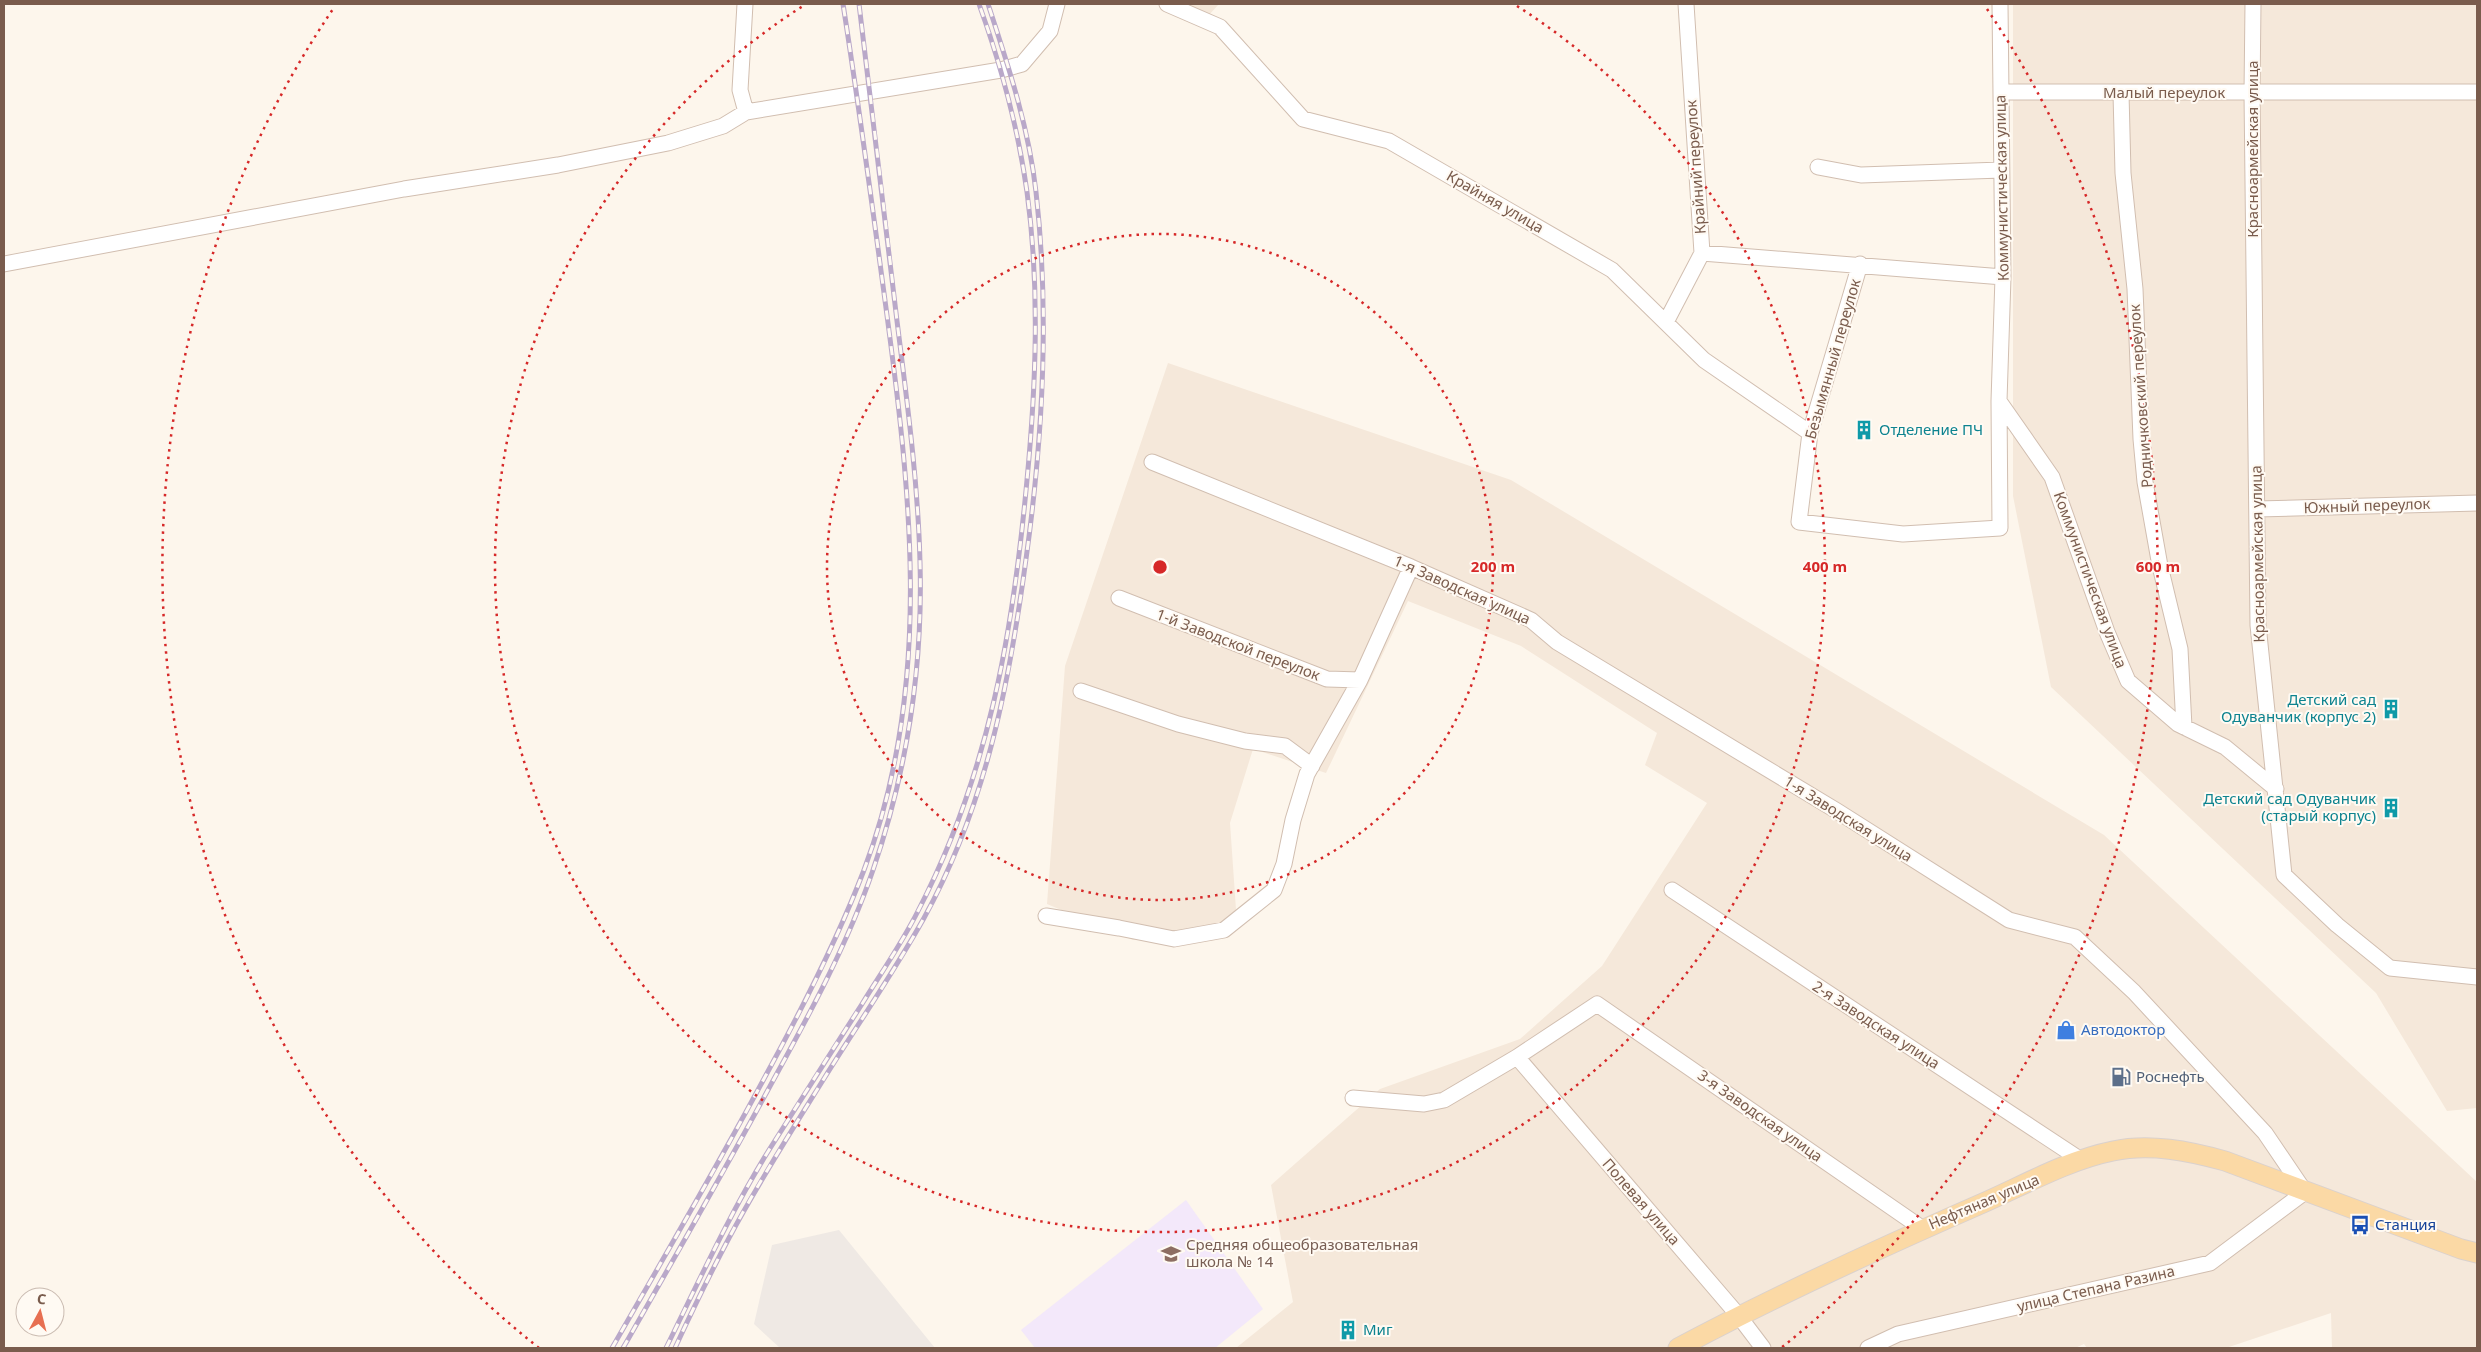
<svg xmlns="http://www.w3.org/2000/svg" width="2481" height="1352" viewBox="0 0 2481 1352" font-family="'Noto Sans',sans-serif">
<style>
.residential{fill:#f5e8da}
.industrial{fill:#efe9e4}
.education{fill:#f3e8fa}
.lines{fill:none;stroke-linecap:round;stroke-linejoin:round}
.minor-casing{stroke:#d1beb0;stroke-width:17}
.major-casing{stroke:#dad1cd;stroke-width:21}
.minor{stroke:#fff;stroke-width:15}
.major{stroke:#fbd9a5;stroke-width:19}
.rail-casing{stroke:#b9a8c9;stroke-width:5}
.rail{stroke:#fffaf3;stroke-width:3;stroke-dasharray:9;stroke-linecap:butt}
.ring{fill:none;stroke:#d62828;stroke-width:2.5;stroke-dasharray:2.5 5}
.labels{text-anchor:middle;stroke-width:4;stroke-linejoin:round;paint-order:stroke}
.street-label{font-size:15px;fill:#7a5c4d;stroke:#fffaf3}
.culture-label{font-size:15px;fill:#0d838f;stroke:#fffaf3;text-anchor:start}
.shop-label{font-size:15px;fill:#366cbe;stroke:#fffaf3;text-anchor:start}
.service-label{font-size:15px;fill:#4e5e75;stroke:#fffaf3;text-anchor:start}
.transit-label{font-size:15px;fill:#164399;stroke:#fffaf3;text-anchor:start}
.education-label{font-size:15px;fill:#785e54;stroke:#fffaf3;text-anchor:start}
.centre{fill:#d62828;stroke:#fffaf3;stroke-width:2.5}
.ring-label{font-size:15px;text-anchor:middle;font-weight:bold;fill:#d62828;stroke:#fffaf3;stroke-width:4;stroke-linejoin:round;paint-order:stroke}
</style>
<rect width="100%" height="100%" fill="#fdf6ec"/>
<!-- residential -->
<path class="residential" d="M 1188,4 L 1219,4 L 1208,16 Z
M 2013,4 L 2477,4 L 2477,1108 L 2447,1111 L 2376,993 L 2051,687 L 2013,496 Z
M 1168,363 L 1511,480 L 2104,835 L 2477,1182 L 2477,1348 L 2332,1348 L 2331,1313 L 2226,1348 L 2087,1348 L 2084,1344 L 2075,1348 L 1236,1348 L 1293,1302 L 1271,1185 L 1380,1089 L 1520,1039 L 1602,966 L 1707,803 L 1645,765 L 1657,733 L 1521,646 L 1408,601 L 1326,773 L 1253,749 L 1230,823 L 1237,924 L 1133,940 L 1047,904 L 1065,666 Z"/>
<!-- industrial -->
<path class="industrial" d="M 839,1230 L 935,1348 L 780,1348 L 754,1324 L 772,1245 Z"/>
<!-- education -->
<path class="education" d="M 1186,1200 L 1263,1309 L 1215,1348 L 1035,1348 L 1021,1330 Z"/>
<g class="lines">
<defs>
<path id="minor" d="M 745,4 L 740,90 L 746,112
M 1167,4 L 1220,27 L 1303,119 L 1389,141 L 1612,270 L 1704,360 L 1810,433
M 2253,4 L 2252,93 L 2258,625 L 2284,875 L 2337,925 L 2390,968 L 2477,977
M 2001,92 L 2477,92
M 2121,93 L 2123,173 L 2135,289 L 2141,439 L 2145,482 L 2160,566 L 2180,649 L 2184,727
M 1818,167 L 1861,175 L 2001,170
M 1702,253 L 2003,277
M 4,264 L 404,189 L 558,165 L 668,143 L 723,126 L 746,112 L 1001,70 L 1022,64 L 1050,31 L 1057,4
M 1860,264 L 1810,433 L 1799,522 L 1903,534 L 2000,528 L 1999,401 L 2003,277 L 2000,4
M 1666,322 L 1702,253 L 1686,4
M 1999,401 L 2052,477 L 2107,632 L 2128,681 L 2178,724 L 2225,747 L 2276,789
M 1152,462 L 1411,567 L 1531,620 L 1557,642 L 1837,811 L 2009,920 L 2075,937 L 2134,992 L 2265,1133 L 2305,1192 L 2210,1263 L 1898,1334 L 1868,1348
M 2257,509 L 2477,503
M 1119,598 L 1327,679 L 1360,680
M 1081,691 L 1178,724 L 1245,741 L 1285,746 L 1312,766
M 1672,890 L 2081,1160
M 1046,916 L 1119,928 L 1174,939 L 1224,930 L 1274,890 L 1284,864 L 1293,820 L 1307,774 L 1360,680 L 1411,567
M 1517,1057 L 1738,1315 L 1763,1348
M 1353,1098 L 1424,1104 L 1444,1100 L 1517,1057 L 1597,1004 L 1923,1229"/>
<path id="major" d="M 1678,1348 C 1777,1295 1880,1248 1983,1203 C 2024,1185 2068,1160 2113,1151 C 2150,1143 2189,1151 2225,1161 L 2461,1249 L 2477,1253"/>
</defs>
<!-- minor casing -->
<use href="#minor" class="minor-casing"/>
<!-- major casing -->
<use href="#major" class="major-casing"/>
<!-- minor -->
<use href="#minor" class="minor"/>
<!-- major -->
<use href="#major" class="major"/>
<defs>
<path id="rail" d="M 612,1348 C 664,1257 717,1167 766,1075 C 802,1009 837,941 864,870 C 935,682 910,486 884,293 C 871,196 858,100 843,4
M 623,1348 C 672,1262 722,1175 769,1088 C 808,1017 847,946 873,870 C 907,771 923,666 920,562 C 918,482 907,401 897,321 C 885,216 872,110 859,4
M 666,1348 C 699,1281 730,1213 769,1150 C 800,1101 831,1052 862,1004 C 881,973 902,943 918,911 C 989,774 1013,632 1027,480 C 1036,385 1040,288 1027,192 C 1018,128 1001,65 979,4
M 675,1348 C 692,1311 710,1274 729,1238 C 758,1183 792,1130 825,1077 C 858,1024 894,972 924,918 C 986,805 1009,685 1026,559 C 1043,437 1050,315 1036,192 C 1029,128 1008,65 988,4"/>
</defs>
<!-- rail casing -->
<use href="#rail" class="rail-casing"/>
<!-- rail -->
<use href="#rail" class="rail"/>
</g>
<!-- distance rings -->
<g class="ring">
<circle cx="1160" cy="567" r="333"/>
<path d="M1517 6A665 665 0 1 1 803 6"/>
<path d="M539 1348A998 998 0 0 1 333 9M1987 9A998 998 0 0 1 1781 1348"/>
</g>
<!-- icons -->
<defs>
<symbol id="building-bare" viewBox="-9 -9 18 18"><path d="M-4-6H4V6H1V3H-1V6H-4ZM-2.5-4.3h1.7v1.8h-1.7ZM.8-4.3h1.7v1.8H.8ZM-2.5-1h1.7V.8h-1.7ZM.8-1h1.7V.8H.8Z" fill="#0f9aa8" stroke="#fffaf3" stroke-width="2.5" paint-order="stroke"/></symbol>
<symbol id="shop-bare" viewBox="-9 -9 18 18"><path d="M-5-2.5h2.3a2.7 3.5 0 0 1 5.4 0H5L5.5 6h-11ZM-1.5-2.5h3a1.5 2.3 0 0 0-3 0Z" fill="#3f7fe0" stroke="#fffaf3" stroke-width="2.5" paint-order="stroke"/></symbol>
<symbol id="fuel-bare" viewBox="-9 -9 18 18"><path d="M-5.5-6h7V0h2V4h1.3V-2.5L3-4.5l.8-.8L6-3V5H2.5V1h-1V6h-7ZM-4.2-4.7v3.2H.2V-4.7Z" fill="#5c6f8a" stroke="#fffaf3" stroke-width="2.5" paint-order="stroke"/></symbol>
<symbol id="bus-bare" viewBox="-9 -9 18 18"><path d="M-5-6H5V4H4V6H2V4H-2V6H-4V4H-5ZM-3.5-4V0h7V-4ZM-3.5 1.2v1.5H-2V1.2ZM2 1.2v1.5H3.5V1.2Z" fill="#1a4fb4" stroke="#fffaf3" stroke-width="2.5" paint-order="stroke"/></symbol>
<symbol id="school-bare" viewBox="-9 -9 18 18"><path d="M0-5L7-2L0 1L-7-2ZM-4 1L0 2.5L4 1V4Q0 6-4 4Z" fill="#8d6e63" stroke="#fffaf3" stroke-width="2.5" paint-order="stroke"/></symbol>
</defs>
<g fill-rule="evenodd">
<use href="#building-bare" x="1850" y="416" width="28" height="28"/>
<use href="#building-bare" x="2377" y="695" width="28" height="28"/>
<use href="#building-bare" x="2377" y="794" width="28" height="28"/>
<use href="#shop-bare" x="2052" y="1016" width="28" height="28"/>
<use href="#fuel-bare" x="2107" y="1063" width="28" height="28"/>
<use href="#bus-bare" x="2346" y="1211" width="28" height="28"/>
<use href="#school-bare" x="1157" y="1240" width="28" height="28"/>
<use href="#building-bare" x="1334" y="1316" width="28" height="28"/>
</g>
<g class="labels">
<!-- street labels -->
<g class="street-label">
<text x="2164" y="98">Малый переулок</text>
<text transform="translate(2253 149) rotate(-90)" y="5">Красноармейская улица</text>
<text transform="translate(1696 167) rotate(-94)" y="5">Крайний переулок</text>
<text transform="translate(2002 188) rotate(-91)" y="5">Коммунистическая улица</text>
<text transform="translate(1495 202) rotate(30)" y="5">Крайняя улица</text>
<text transform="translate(1833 359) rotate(-74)" y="5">Безымянный переулок</text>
<text transform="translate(2141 396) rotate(-94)" y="5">Родничковский переулок</text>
<text transform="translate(2367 506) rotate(-2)" y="5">Южный переулок</text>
<text transform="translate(2258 554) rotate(-91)" y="5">Красноармейская улица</text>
<text transform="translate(2090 580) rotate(70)" y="5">Коммунистическая улица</text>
<text transform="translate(1462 590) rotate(24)" y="5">1-я Заводская улица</text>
<text transform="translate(1238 645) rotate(21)" y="5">1-й Заводской переулок</text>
<text transform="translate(1848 819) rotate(32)" y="5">1-я Заводская улица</text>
<text transform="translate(1876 1025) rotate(33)" y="5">2-я Заводская улица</text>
<text transform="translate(1760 1116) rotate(35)" y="5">3-я Заводская улица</text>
<text transform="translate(1641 1202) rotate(49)" y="5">Полевая улица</text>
<text transform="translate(1984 1202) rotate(-23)" y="5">Нефтяная улица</text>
<text transform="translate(2096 1289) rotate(-13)" y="5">улица Степана Разина</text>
</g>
<!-- culture labels -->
<g class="culture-label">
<text x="1879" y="435">Отделение ПЧ</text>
<text x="2376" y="705" text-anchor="end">Детский сад<tspan x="2376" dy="17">Одуванчик (корпус 2)</tspan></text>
<text x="2376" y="804" text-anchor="end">Детский сад Одуванчик<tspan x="2376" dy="17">(старый корпус)</tspan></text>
<text x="1363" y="1335">Миг</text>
</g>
<!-- shop labels -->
<g class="shop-label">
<text x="2081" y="1035">Автодоктор</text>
</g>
<!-- service labels -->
<g class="service-label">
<text x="2136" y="1082">Роснефть</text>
</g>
<!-- transit labels -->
<g class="transit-label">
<text x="2375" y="1230">Станция</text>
</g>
<!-- education labels -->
<g class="education-label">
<text x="1186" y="1250">Средняя общеобразовательная<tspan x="1186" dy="17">школа № 14</tspan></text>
</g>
</g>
<circle cx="1160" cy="567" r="8" class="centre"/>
<g class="ring-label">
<text x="1493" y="572">200 m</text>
<text x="1825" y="572">400 m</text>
<text x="2158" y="572">600 m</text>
</g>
<!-- border -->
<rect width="2481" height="1352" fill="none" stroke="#7a5c4d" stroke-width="10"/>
<!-- north arrow -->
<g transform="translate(40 1312) rotate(7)"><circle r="24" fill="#fffaf3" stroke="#cabbb1"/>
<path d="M0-4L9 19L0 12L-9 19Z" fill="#e76f51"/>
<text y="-8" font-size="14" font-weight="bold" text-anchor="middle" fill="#7a5c4d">С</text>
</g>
</svg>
